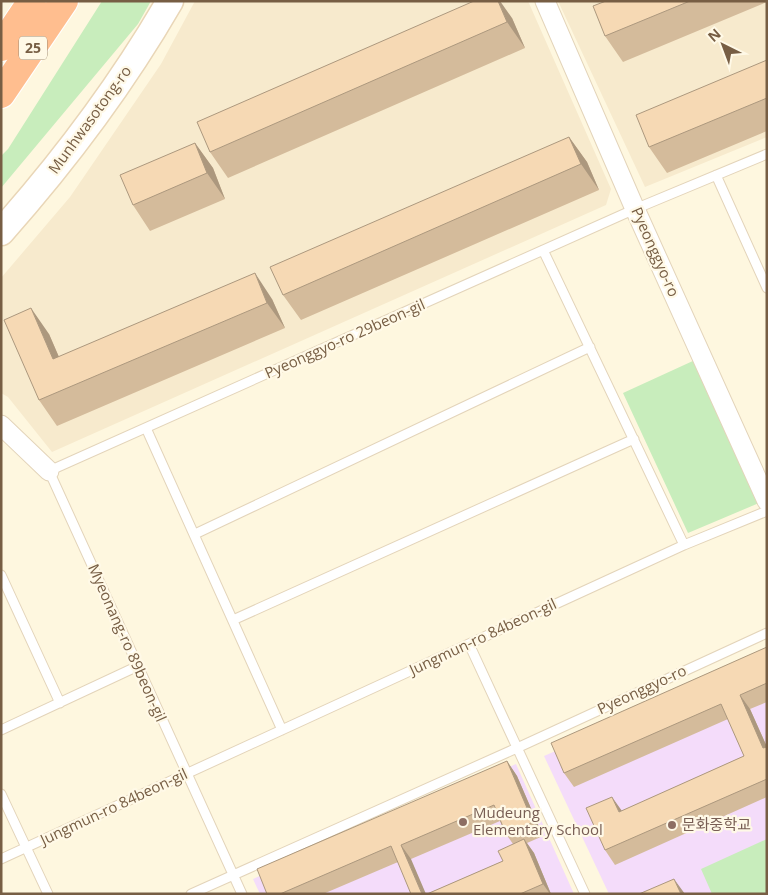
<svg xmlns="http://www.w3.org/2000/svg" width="768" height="895" viewBox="0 0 768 895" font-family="'Open Sans','Noto Sans KR',sans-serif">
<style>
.residential{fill:#f7eacd}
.education{fill:#f4dcfa}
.green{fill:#c8edbc}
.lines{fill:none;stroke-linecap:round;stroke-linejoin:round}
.lane-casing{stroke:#e3d4ba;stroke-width:11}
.street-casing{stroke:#e3d4ba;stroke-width:21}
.secondary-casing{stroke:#e9d6b7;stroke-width:29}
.highway-casing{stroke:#fff;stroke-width:30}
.lane{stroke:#fff;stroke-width:9}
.street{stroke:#fff;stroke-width:19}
.secondary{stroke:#fff;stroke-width:26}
.highway{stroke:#ffbe8f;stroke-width:28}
.wall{fill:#d4bb9b}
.shaded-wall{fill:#ac987e}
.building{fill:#f6d9b4;stroke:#ac987e}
.education-dot{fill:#8d6e63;stroke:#fff9e7;stroke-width:2}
.labels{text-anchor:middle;stroke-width:4.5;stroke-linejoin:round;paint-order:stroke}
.shield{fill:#fff9e7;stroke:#a08c75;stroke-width:1}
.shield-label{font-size:14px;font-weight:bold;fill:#775e44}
.street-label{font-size:15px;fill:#775e44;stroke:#fff9e7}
.education-label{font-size:15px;fill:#785e54;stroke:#fff9e7;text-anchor:start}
</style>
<rect width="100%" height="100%" fill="#fef7df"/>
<!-- residential -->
<path class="residential" d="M 195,1 L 528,1 L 611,189 L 606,205 L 52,452 L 8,397 L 1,393 L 1,278 L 70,197 L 161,64 Z
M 558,1 L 767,1 L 767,137 L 645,187 Z"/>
<!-- education -->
<path class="education" d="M 767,659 L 767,894 L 609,894 L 544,756 Z
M 516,764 L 574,894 L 260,894 L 253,879 Z"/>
<!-- green -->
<path class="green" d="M 102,1 L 151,1 L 138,24 L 1,188 L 1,156 L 8,149 Z
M 695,360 L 759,503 L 688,533 L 623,393 Z
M 767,839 L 767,894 L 712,894 L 701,869 Z"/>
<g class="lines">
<defs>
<path id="lane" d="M 716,175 L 767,288
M 543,250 L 684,545
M 146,428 L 282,730
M 195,534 L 590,347
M 1,575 L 60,703
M 233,620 L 634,439
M 469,644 L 585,894
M 1,730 L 138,666
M 1,794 L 48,894
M 1,859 L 684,545 L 767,511
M 191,894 L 517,748 L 767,633
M 242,894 L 49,471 L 635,209 L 767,154"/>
<path id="street" d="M 545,1 L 635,209 L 767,501
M 1,425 L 49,471"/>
<path id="secondary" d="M 1,232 C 65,160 122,84 170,1"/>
<path id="highway" d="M 1,47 L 32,1
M 1,94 L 64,1"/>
</defs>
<!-- lane casing -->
<use href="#lane" class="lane-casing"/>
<!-- street casing -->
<use href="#street" class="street-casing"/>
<!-- secondary casing -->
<use href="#secondary" class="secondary-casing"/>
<!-- highway casing -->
<use href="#highway" class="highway-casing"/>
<!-- lane -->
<use href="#lane" class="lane"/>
<!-- street -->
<use href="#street" class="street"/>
<!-- secondary -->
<use href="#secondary" class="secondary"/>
<!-- highway -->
<use href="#highway" class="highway"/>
</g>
<!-- wall -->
<path class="wall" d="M 606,1 L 767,1 L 767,2 L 623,62 L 605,36 Z
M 512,18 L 525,48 L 228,178 L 210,152 Z
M 767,60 L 767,131 L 667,173 L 649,147 Z
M 569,137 L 587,162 L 599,190 L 301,320 L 283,295 Z
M 195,143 L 213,168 L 225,199 L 150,231 L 133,205 Z
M 272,299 L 285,328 L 57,426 L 39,400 L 49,334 L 59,357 Z
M 767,647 L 767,702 L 750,709 L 767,747 L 767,797 L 615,865 L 605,850 L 622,811 L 744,756 L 728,719 L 574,787 L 564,773 Z
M 507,761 L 517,776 L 543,836 L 527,843 L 534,853 L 551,894 L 427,894 L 503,861 L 513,844 L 506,834 L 500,821 L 411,859 L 398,862 L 323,894 L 267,894 Z"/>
<!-- shaded-wall -->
<path class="shaded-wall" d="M 498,1 L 500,1 L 512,18 L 525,48 L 507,22 Z
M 569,137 L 587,162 L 599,190 L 581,164 Z
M 195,143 L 213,168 L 225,199 L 207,173 Z
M 255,273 L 272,299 L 285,328 L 267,303 Z
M 31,308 L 49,334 L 71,385 L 53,359 Z
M 740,695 L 750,709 L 767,747 L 763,748 Z
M 507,761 L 517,776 L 543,836 L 533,822 Z
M 612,797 L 622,811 L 619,812 Z
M 524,839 L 534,853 L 551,894 L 550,894 L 543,884 Z
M 401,845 L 411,859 L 426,894 L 422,894 Z
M 674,879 L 685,894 L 681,894 Z"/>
<!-- building -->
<path class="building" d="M 474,1 L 498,1 L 507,22 L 210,152 L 197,122 Z
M 606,1 L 690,1 L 605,36 L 593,6 Z
M 767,60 L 767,98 L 649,147 L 636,115 Z
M 569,137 L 581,164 L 283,295 L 270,267 Z
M 195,143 L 207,173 L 133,205 L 120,175 Z
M 255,273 L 267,303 L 39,400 L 4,320 L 31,308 L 53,359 Z
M 767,647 L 767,683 L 740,695 L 763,748 L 767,747 L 767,779 L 605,850 L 586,808 L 612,797 L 619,812 L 744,756 L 721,704 L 564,773 L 551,743 Z
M 507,761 L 533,822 L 506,834 L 494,805 L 401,845 L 422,894 L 411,894 L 391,846 L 280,894 L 267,894 L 257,869 Z
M 524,839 L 543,884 L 520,894 L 427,894 L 503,861 L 498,851 Z
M 674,879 L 681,894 L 639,894 Z"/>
<!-- markers -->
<g class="education-dot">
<circle cx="463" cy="822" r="5"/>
<circle cx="672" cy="825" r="5"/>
</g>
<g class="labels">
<!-- shield labels -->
<rect class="shield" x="19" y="36.5" width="28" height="23" rx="4"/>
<g class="shield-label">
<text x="33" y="53">25</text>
</g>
<!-- street labels -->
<g class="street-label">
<text transform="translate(90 120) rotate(-54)" y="5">Munhwasotong-ro</text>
<text transform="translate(655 252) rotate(66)" y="5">Pyeonggyo-ro</text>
<text transform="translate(345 339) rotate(-24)" y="5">Pyeonggyo-ro 29beon-gil</text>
<text transform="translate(483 637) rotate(-25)" y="5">Jungmun-ro 84beon-gil</text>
<text transform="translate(127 643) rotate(66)" y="5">Myeonang-ro 89beon-gil</text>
<text transform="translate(642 690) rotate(-25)" y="5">Pyeonggyo-ro</text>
<text transform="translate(114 807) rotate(-25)" y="5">Jungmun-ro 84beon-gil</text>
</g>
<!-- education labels -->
<g class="education-label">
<text x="473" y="818">Mudeung<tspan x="473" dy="17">Elementary School</tspan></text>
<text x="682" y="830">문화중학교</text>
</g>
</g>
<!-- border -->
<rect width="768" height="895" fill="none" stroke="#775e44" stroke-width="5"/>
<!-- north arrow -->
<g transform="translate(723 45) rotate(318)" stroke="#fff9e7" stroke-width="4" paint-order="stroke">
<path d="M0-4L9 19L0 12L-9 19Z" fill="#775e44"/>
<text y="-8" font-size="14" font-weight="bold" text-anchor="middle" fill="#775e44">N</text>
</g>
</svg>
